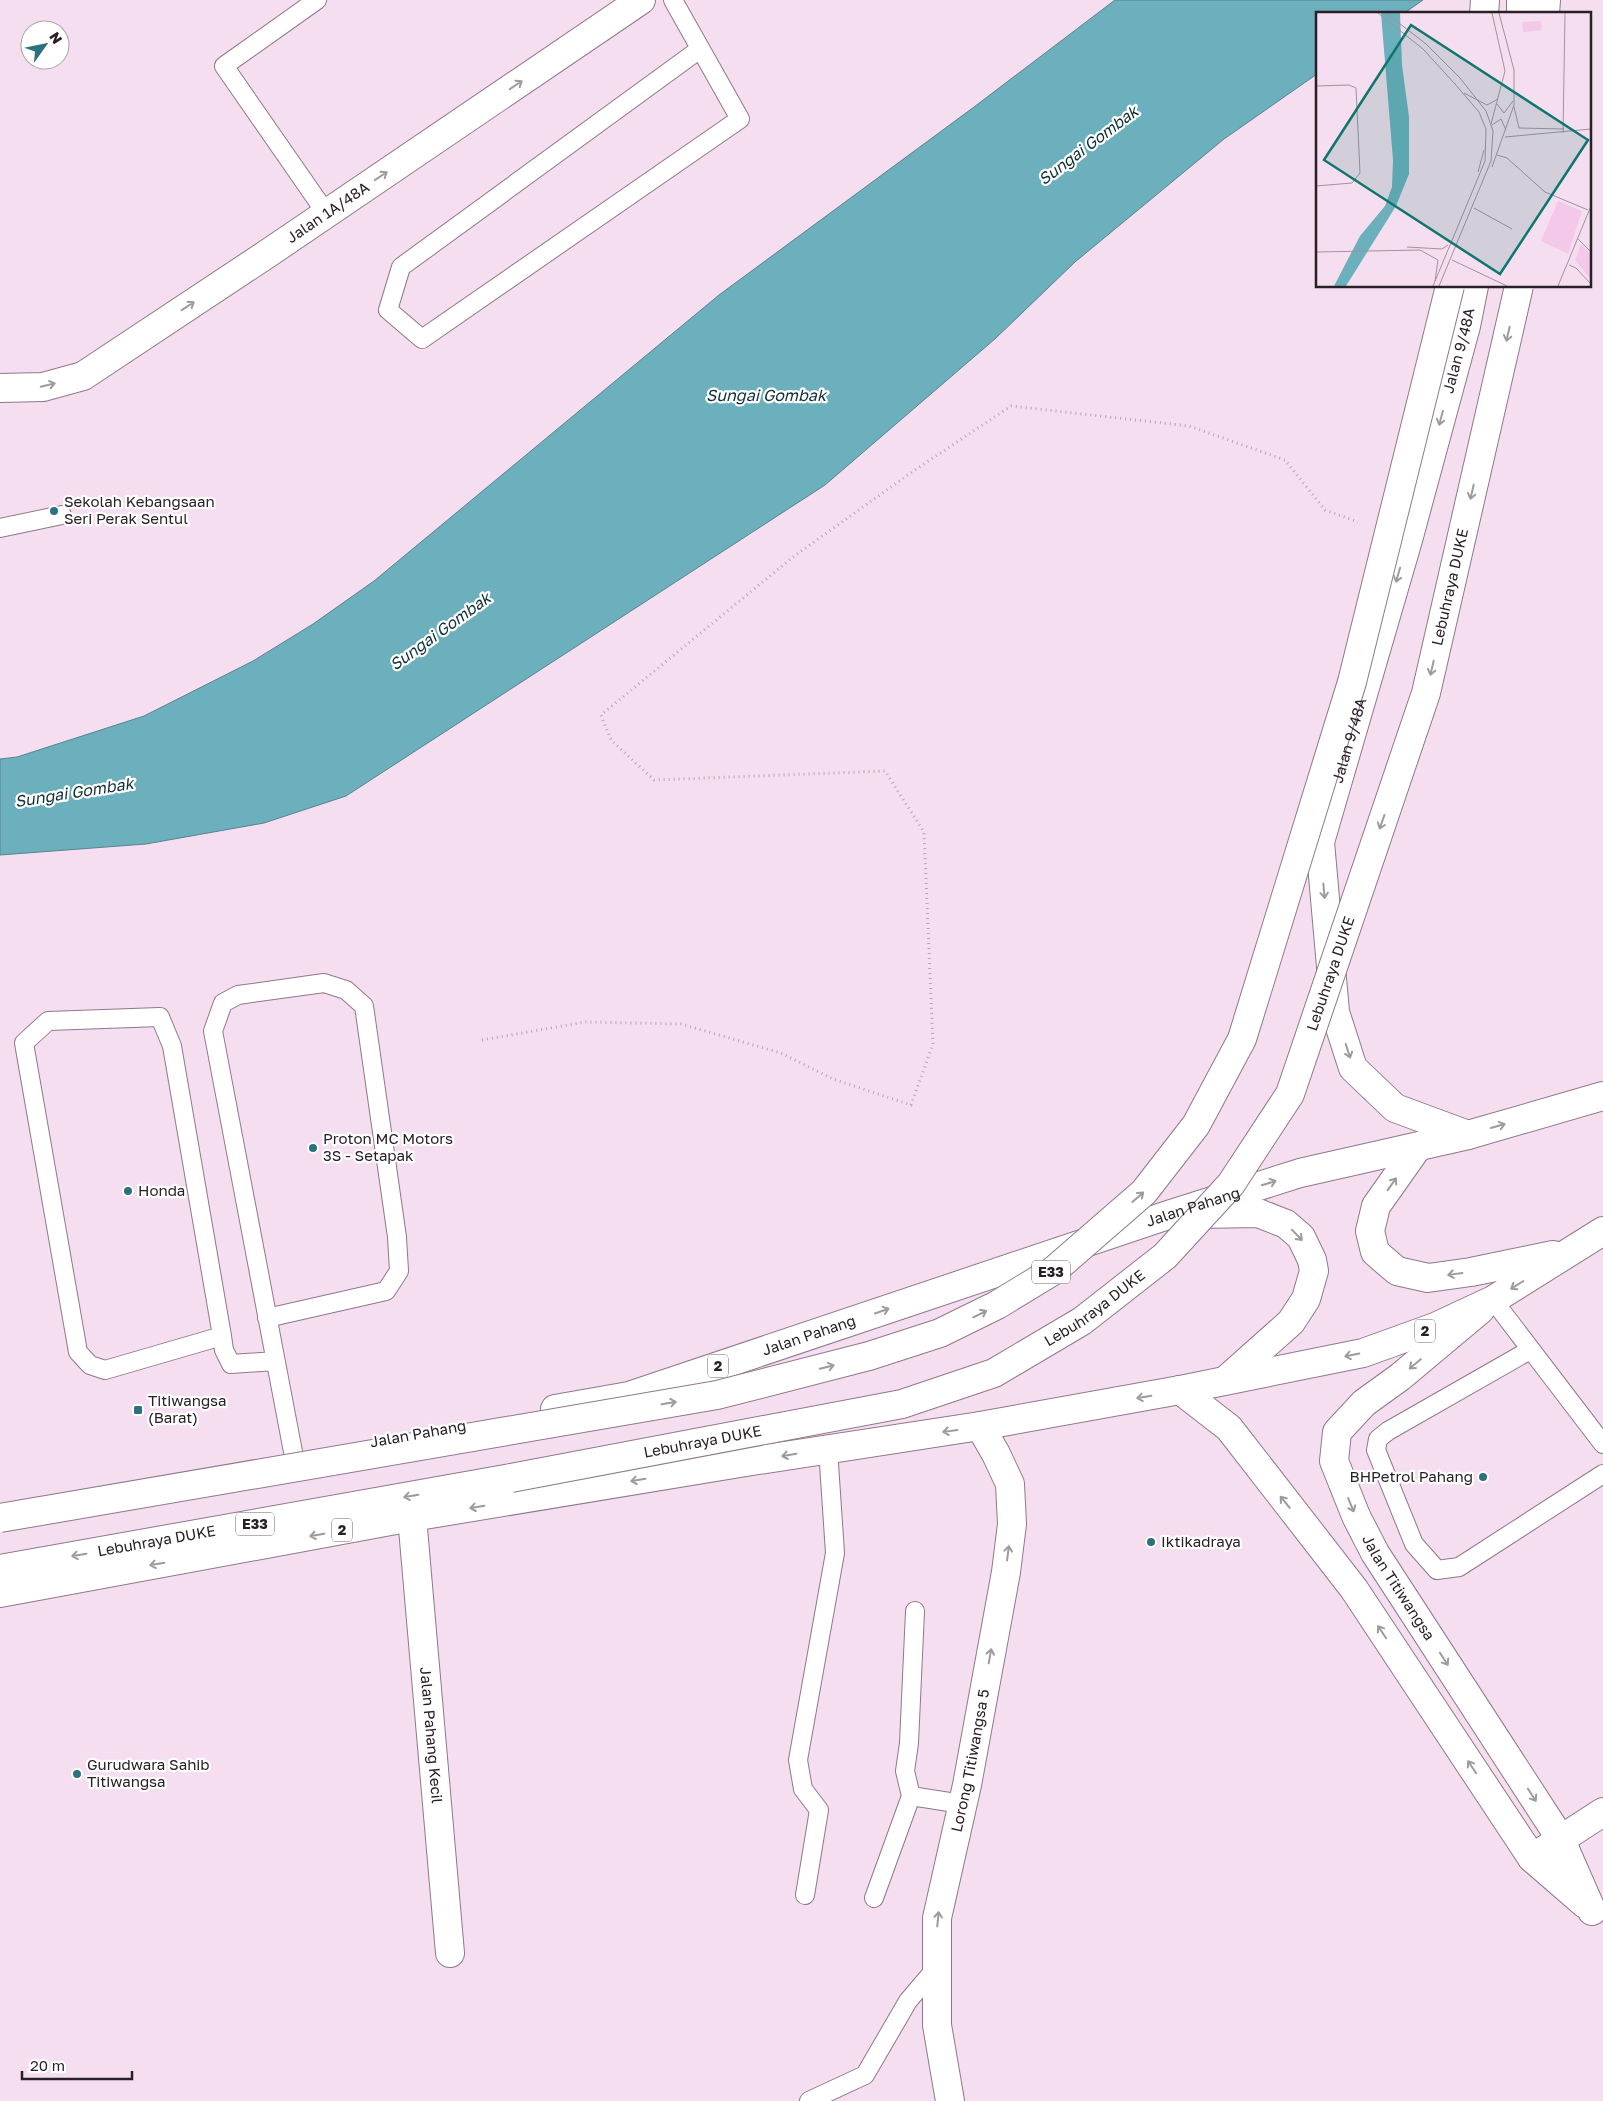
<svg xmlns="http://www.w3.org/2000/svg" width="1603" height="2101" viewBox="0 0 1603 2101" font-family="'Golos Text',sans-serif">
<style>
.water{fill:#6cafbd;stroke:#588490}
.lines{fill:none;stroke-linecap:round;stroke-linejoin:round}
.service-casing{stroke:#8e7989;stroke-width:20}
.minor-casing{stroke:#8e7989;stroke-width:30}
.tertiary-casing{stroke:#8e7989;stroke-width:30}
.secondary-casing{stroke:#8e7989;stroke-width:30}
.primary-casing{stroke:#8e7989;stroke-width:30}
.motorway-casing{stroke:#8e7989;stroke-width:30}
.path{stroke:#b7a5b3;stroke-width:3;stroke-dasharray:1 4;stroke-linecap:butt}
.service{stroke:#fff;stroke-width:18}
.minor{stroke:#fff;stroke-width:28}
.tertiary{stroke:#fff;stroke-width:28}
.secondary{stroke:#fff;stroke-width:28}
.primary{stroke:#fff;stroke-width:28}
.motorway{stroke:#fff;stroke-width:28}
.motorway-bridge-casing{stroke:#8e7989;stroke-width:30;stroke-linecap:butt}
.motorway-bridge{stroke:#fff;stroke-width:28}
.oneway{stroke:#9e9b9d}
.poi-dot{fill:#2b717f;stroke:#fff;stroke-width:2}
.labels{text-anchor:middle;stroke-width:4.5;stroke-linejoin:round;paint-order:stroke}
.shield{fill:#fff;stroke:#686367;stroke-width:1}
.shield-label{font-size:14px;font-weight:bold;fill:#282026}
.street-label{font-size:15px;fill:#282026;stroke:#fff}
.poi-label{font-size:15px;fill:#282026;stroke:#fff;text-anchor:start}
.water-label{font-size:16px;font-style:italic;fill:#0e3037;stroke:#fff}
.inset-road{fill:none;stroke:#a3929f;stroke-width:1}
.view{fill:#0f766e;fill-opacity:0.15;stroke:#0f766e;stroke-width:2.5}
.inset-edge{fill:none;stroke:#282026;stroke-width:2.5}
</style>
<rect width="100%" height="100%" fill="#f5deef"/>
<!-- water -->
<path class="water" d="M 1115,0 L 1423,0 L 1403,14 L 1317,14 L 1317,74 L 1224,139 L 1075,262 L 996,338 L 825,485 L 346,796 L 264,823 L 146,844 L 0,855 L 0,759 L 17,757 L 144,716 L 253,661 L 313,624 L 374,581 L 719,295 L 974,107 Z"/>
<g class="lines">
<defs>
<path id="service" d="M 317,0 L 224,66 L 326,213
M 673,0 L 740,119 L 422,339 L 388,310 L 401,267 L 700,49
M 0,528 L 62,515
M 1493,1300 L 1603,1444
M 267,1318 L 386,1291 L 399,1271 L 397,1237 L 364,1006 L 346,990 L 324,983 L 238,995 L 223,1003 L 213,1031 L 294,1457
M 222,1336 L 105,1370 L 90,1365 L 78,1352 L 24,1043 L 48,1021 L 160,1017 L 172,1046 L 222,1336 L 224,1350 L 231,1364 L 275,1361
M 1530,1350 L 1388,1431 L 1378,1439 L 1376,1450 L 1414,1544 L 1437,1570 L 1459,1567 L 1603,1474
M 915,1611 L 909,1743 L 905,1771 L 911,1796 L 962,1804
M 805,1895 L 819,1810 L 803,1789 L 798,1760 L 835,1553 L 828,1449
M 874,1898 L 911,1796
M 809,2101 L 865,2075 L 908,2001 L 937,1967"/>
<g id="minor">
<path id="s1" d="M 0,388 L 43,387 L 83,376 L 267,254 L 641,0"/>
<path id="s2" d="M 412,1517 L 450,1953"/>
<path d="M 1532,1858 L 1603,1812"/>
<path id="s3" d="M 950,2101 L 937,2025 L 937,1918 L 967,1785 L 1006,1572 L 1012,1524 L 1010,1484 L 996,1454 L 980,1426"/>
</g>
<g id="tertiary">
<path id="s4" d="M 1480,1310 L 1400,1377 L 1364,1403 L 1337,1432 L 1334,1461 L 1356,1516 L 1375,1553 L 1560,1838 L 1592,1911"/>
<path d="M 1180,1390 L 1229,1428 L 1354,1589 L 1532,1858 L 1585,1904"/>
</g>
<g id="secondary">
<path d="M 1521,14 L 1521,0"/>
<path id="s5" d="M 1468,1135 L 1395,1108 L 1353,1068 L 1335,1012 L 1320,842 L 1408,540 L 1466,326 L 1474,286"/>
</g>
<g id="primary">
<path d="M 1417,1148 L 1376,1206 L 1370,1231 L 1375,1252 L 1397,1271 L 1428,1278 L 1471,1272 L 1553,1255"/>
<path d="M 1199,1214 L 1258,1213 L 1286,1224 L 1301,1237 L 1312,1260 L 1314,1271 L 1306,1299 L 1291,1322 L 1226,1380"/>
<path id="s6" d="M 555,1409 L 629,1396 L 1168,1215 L 1300,1173 L 1468,1135 L 1603,1096"/>
<path d="M 0,1593 L 412,1517 L 752,1461 L 980,1426 L 1180,1390 L 1363,1353 L 1435,1327 L 1493,1300 L 1603,1231"/>
</g>
<g id="motorway">
<path d="M 1484,14 L 1485,0"/>
<path d="M 1545,14 L 1546,0"/>
<path id="s7" d="M 0,1569 L 511,1478"/>
</g>
</defs>
<!-- service casing -->
<use href="#service" class="service-casing"/>
<!-- minor casing -->
<use href="#minor" class="minor-casing"/>
<!-- tertiary casing -->
<use href="#tertiary" class="tertiary-casing"/>
<!-- secondary casing -->
<use href="#secondary" class="secondary-casing"/>
<!-- primary casing -->
<use href="#primary" class="primary-casing"/>
<!-- motorway casing -->
<use href="#motorway" class="motorway-casing"/>
<!-- path -->
<path class="path" d="M 482,1040 L 585,1022 L 681,1024 L 781,1053 L 833,1079 L 911,1105 L 933,1044 L 924,832 L 885,771 L 654,780 L 611,740 L 601,715 L 793,557 L 912,472 L 1011,406 L 1189,426 L 1285,460 L 1325,510 L 1358,522"/>
<!-- service -->
<use href="#service" class="service"/>
<!-- minor -->
<use href="#minor" class="minor"/>
<!-- tertiary -->
<use href="#tertiary" class="tertiary"/>
<!-- secondary -->
<use href="#secondary" class="secondary"/>
<!-- primary -->
<use href="#primary" class="primary"/>
<!-- motorway -->
<use href="#motorway" class="motorway"/>
<defs>
<g id="motorway-bridge">
<path id="s8" d="M 511,1478 L 902,1404 L 994,1373 L 1082,1321 L 1165,1256 L 1231,1184 L 1290,1094 L 1426,693 L 1519,286"/>
<path d="M 0,1518 L 717,1395 L 869,1356 L 940,1333 L 997,1305 L 1053,1271 L 1144,1192 L 1196,1125 L 1242,1039 L 1352,682 L 1450,286"/>
</g>
</defs>
<!-- motorway-bridge casing -->
<use href="#motorway-bridge" class="motorway-bridge-casing"/>
<!-- motorway-bridge -->
<use href="#motorway-bridge" class="motorway-bridge"/>
</g>
<!-- one-way arrows -->
<defs><path id="oneway-shaft" d="M-6 0H5M1.5-3L5.5 0L1.5 3" fill="none" stroke-width="1.6" stroke-linecap="round" stroke-linejoin="round" transform="scale(1.25)"/></defs>
<g class="oneway">
<use href="#oneway-shaft" transform="translate(516 85) rotate(-34)"/>
<use href="#oneway-shaft" transform="translate(381 176) rotate(-34)"/>
<use href="#oneway-shaft" transform="translate(188 306) rotate(-33)"/>
<use href="#oneway-shaft" transform="translate(1508 334) rotate(103)"/>
<use href="#oneway-shaft" transform="translate(48 385) rotate(-13)"/>
<use href="#oneway-shaft" transform="translate(1441 418) rotate(105)"/>
<use href="#oneway-shaft" transform="translate(1472 492) rotate(103)"/>
<use href="#oneway-shaft" transform="translate(1398 575) rotate(106)"/>
<use href="#oneway-shaft" transform="translate(1432 668) rotate(103)"/>
<use href="#oneway-shaft" transform="translate(1382 822) rotate(109)"/>
<use href="#oneway-shaft" transform="translate(1324 891) rotate(85)"/>
<use href="#oneway-shaft" transform="translate(1348 1051) rotate(72)"/>
<use href="#oneway-shaft" transform="translate(1498 1126) rotate(-16)"/>
<use href="#oneway-shaft" transform="translate(1269 1183) rotate(-17)"/>
<use href="#oneway-shaft" transform="translate(1392 1184) rotate(-55)"/>
<use href="#oneway-shaft" transform="translate(1138 1197) rotate(-41)"/>
<use href="#oneway-shaft" transform="translate(1297 1235) rotate(46)"/>
<use href="#oneway-shaft" transform="translate(1455 1274) rotate(172)"/>
<use href="#oneway-shaft" transform="translate(1517 1285) rotate(148)"/>
<use href="#oneway-shaft" transform="translate(882 1311) rotate(-19)"/>
<use href="#oneway-shaft" transform="translate(980 1314) rotate(-26)"/>
<use href="#oneway-shaft" transform="translate(1352 1355) rotate(169)"/>
<use href="#oneway-shaft" transform="translate(1415 1364) rotate(140)"/>
<use href="#oneway-shaft" transform="translate(827 1367) rotate(-14)"/>
<use href="#oneway-shaft" transform="translate(1144 1397) rotate(170)"/>
<use href="#oneway-shaft" transform="translate(669 1403) rotate(-10)"/>
<use href="#oneway-shaft" transform="translate(950 1431) rotate(172)"/>
<use href="#oneway-shaft" transform="translate(789 1455) rotate(171)"/>
<use href="#oneway-shaft" transform="translate(638 1480) rotate(171)"/>
<use href="#oneway-shaft" transform="translate(411 1496) rotate(170)"/>
<use href="#oneway-shaft" transform="translate(1285 1502) rotate(-129)"/>
<use href="#oneway-shaft" transform="translate(1351 1505) rotate(67)"/>
<use href="#oneway-shaft" transform="translate(477 1507) rotate(171)"/>
<use href="#oneway-shaft" transform="translate(317 1535) rotate(170)"/>
<use href="#oneway-shaft" transform="translate(1008 1553) rotate(-83)"/>
<use href="#oneway-shaft" transform="translate(79 1555) rotate(170)"/>
<use href="#oneway-shaft" transform="translate(157 1564) rotate(170)"/>
<use href="#oneway-shaft" transform="translate(1382 1632) rotate(-124)"/>
<use href="#oneway-shaft" transform="translate(990 1656) rotate(-80)"/>
<use href="#oneway-shaft" transform="translate(1444 1659) rotate(57)"/>
<use href="#oneway-shaft" transform="translate(1472 1767) rotate(-124)"/>
<use href="#oneway-shaft" transform="translate(1532 1795) rotate(57)"/>
<use href="#oneway-shaft" transform="translate(938 1919) rotate(-84)"/>
</g>
<!-- markers -->
<g class="poi-dot">
<circle cx="54" cy="511" r="5"/>
<circle cx="313" cy="1148" r="5"/>
<circle cx="128" cy="1191" r="5"/>
<rect x="133" y="1405" width="10" height="10" rx="2.5"/>
<circle cx="1483" cy="1477" r="5"/>
<circle cx="1151" cy="1542" r="5"/>
<circle cx="77" cy="1774" r="5"/>
</g>
<g class="labels">
<!-- shield labels -->
<g class="shield">
<rect x="1032" y="1260.5" width="38" height="23" rx="4"/>
<rect x="1415" y="1319.5" width="20" height="23" rx="4"/>
<rect x="708" y="1354.5" width="20" height="23" rx="4"/>
<rect x="236" y="1512.5" width="38" height="23" rx="4"/>
<rect x="332" y="1518.5" width="20" height="23" rx="4"/>
</g>
<g class="shield-label">
<text x="1051" y="1277">E33</text>
<text x="1425" y="1336">2</text>
<text x="718" y="1371">2</text>
<text x="255" y="1529">E33</text>
<text x="342" y="1535">2</text>
</g>
<!-- street labels -->
<g class="street-label">
<text dy="5" stroke="none"><textPath href="#s1" startOffset="379">Jalan 1A/48A</textPath></text>
<text dy="5" stroke="none"><textPath href="#s5" startOffset="876">Jalan 9/48A</textPath></text>
<text dy="5" stroke="none"><textPath href="#s8" startOffset="1440">Lebuhraya DUKE</textPath></text>
<text dy="5" stroke="none"><textPath href="#s5" startOffset="471">Jalan 9/48A</textPath></text>
<text dy="5" stroke="none"><textPath href="#s8" startOffset="1035">Lebuhraya DUKE</textPath></text>
<text dy="5" stroke="none"><textPath href="#s6" startOffset="670">Jalan Pahang</textPath></text>
<text dy="5" stroke="none"><textPath href="#s8" startOffset="615">Lebuhraya DUKE</textPath></text>
<text dy="5" stroke="none"><textPath href="#s6" startOffset="265">Jalan Pahang</textPath></text>
<text transform="translate(418 1434) rotate(-10)" y="5">Jalan Pahang</text>
<text dy="5" stroke="none"><textPath href="#s8" startOffset="195">Lebuhraya DUKE</textPath></text>
<text dy="5" stroke="none"><textPath href="#s7" startOffset="159">Lebuhraya DUKE</textPath></text>
<text dy="5" stroke="none"><textPath href="#s4" startOffset="360">Jalan Titiwangsa</textPath></text>
<text dy="5" stroke="none"><textPath href="#s2" startOffset="219">Jalan Pahang Kecil</textPath></text>
<text dy="5" stroke="none"><textPath href="#s3" startOffset="345">Lorong Titiwangsa 5</textPath></text>
</g>
<!-- poi labels -->
<g class="poi-label">
<text x="64" y="507">Sekolah Kebangsaan<tspan x="64" dy="17">Seri Perak Sentul</tspan></text>
<text x="323" y="1144">Proton MC Motors<tspan x="323" dy="17">3S - Setapak</tspan></text>
<text x="138" y="1196">Honda</text>
<text x="148" y="1406">Titiwangsa<tspan x="148" dy="17">(Barat)</tspan></text>
<text x="1473" y="1482" text-anchor="end">BHPetrol Pahang</text>
<text x="1161" y="1547">Iktikadraya</text>
<text x="87" y="1770">Gurudwara Sahib<tspan x="87" dy="17">Titiwangsa</tspan></text>
</g>
<!-- water labels -->
<g class="water-label">
<text transform="translate(1088 145) rotate(-37)" y="6">Sungai Gombak</text>
<text x="766" y="401">Sungai Gombak</text>
<text transform="translate(440 631) rotate(-36)" y="6">Sungai Gombak</text>
<text transform="translate(74 792) rotate(-9)" y="6">Sungai Gombak</text>
</g>
</g>
<!-- overview -->
<g transform="translate(1316 12)">
<rect width="275" height="275" fill="#f5deef"/>
<path d="M 225,9 L 226,18 L 207,20 L 206,10 ZM 242,189 L 266,199 L 252,242 L 225,229 ZM 265,232 L 275,243 L 275,268 L 259,248 Z" fill="#f3c8e8"/>
<path d="M 65,1 L 84,1 L 86,53 L 93,105 L 93,162 L 80,194 L 30,274 L 18,274 L 44,224 L 69,194 L 76,175 L 77,148 Z" fill="#6cafbd"/>
<path class="inset-road" d="M 62,1 L 107,37 L 139,72 L 163,100 L 170,117 L 169,149 L 117,274M 70,1 L 110,32 L 144,66 L 170,99 L 177,119 L 175,149 L 123,274M 0,74 L 33,73 L 40,76 L 44,161 L 36,171 L 0,174M 148,81 L 171,93 L 182,87M 181,92 L 188,101 L 197,89M 198,95 L 203,116 L 248,117M 175,112 L 189,59 L 176,1M 176,113 L 185,107 L 190,118M 247,121 L 249,1M 189,125 L 275,117M 181,143 L 191,146 L 229,180 L 272,198M 176,155 L 198,93 L 198,58 L 183,1M 162,160 L 168,138M 158,196 L 196,217M 261,226 L 275,240M 91,235 L 126,237 L 132,233M 0,240 L 104,238 L 122,248 L 119,269M 136,248 L 191,274M 253,253 L 260,256 L 275,272M 242,274 L 275,194"/>
<path class="view" d="M 95,13 L 272,128 L 184,262 L 8,148 Z"/>
<rect width="275" height="275" class="inset-edge"/>
</g>
<!-- north arrow -->
<g transform="translate(45 45) rotate(57)"><circle r="24" fill="#ffffff" stroke="#a9a6a8"/>
<path d="M0-4L9 19L0 12L-9 19Z" fill="#2b717f"/>
<text y="-8" font-size="14" font-weight="bold" text-anchor="middle" fill="#282026">N</text>
</g>
<!-- scale -->
<path d="M22 2071v8h110v-8" fill="none" stroke="#282026" stroke-width="2.5"/>
<text x="30" y="2071" font-size="15" fill="#282026" stroke="#ffffff" stroke-width="4" paint-order="stroke">20 m</text>
</svg>
